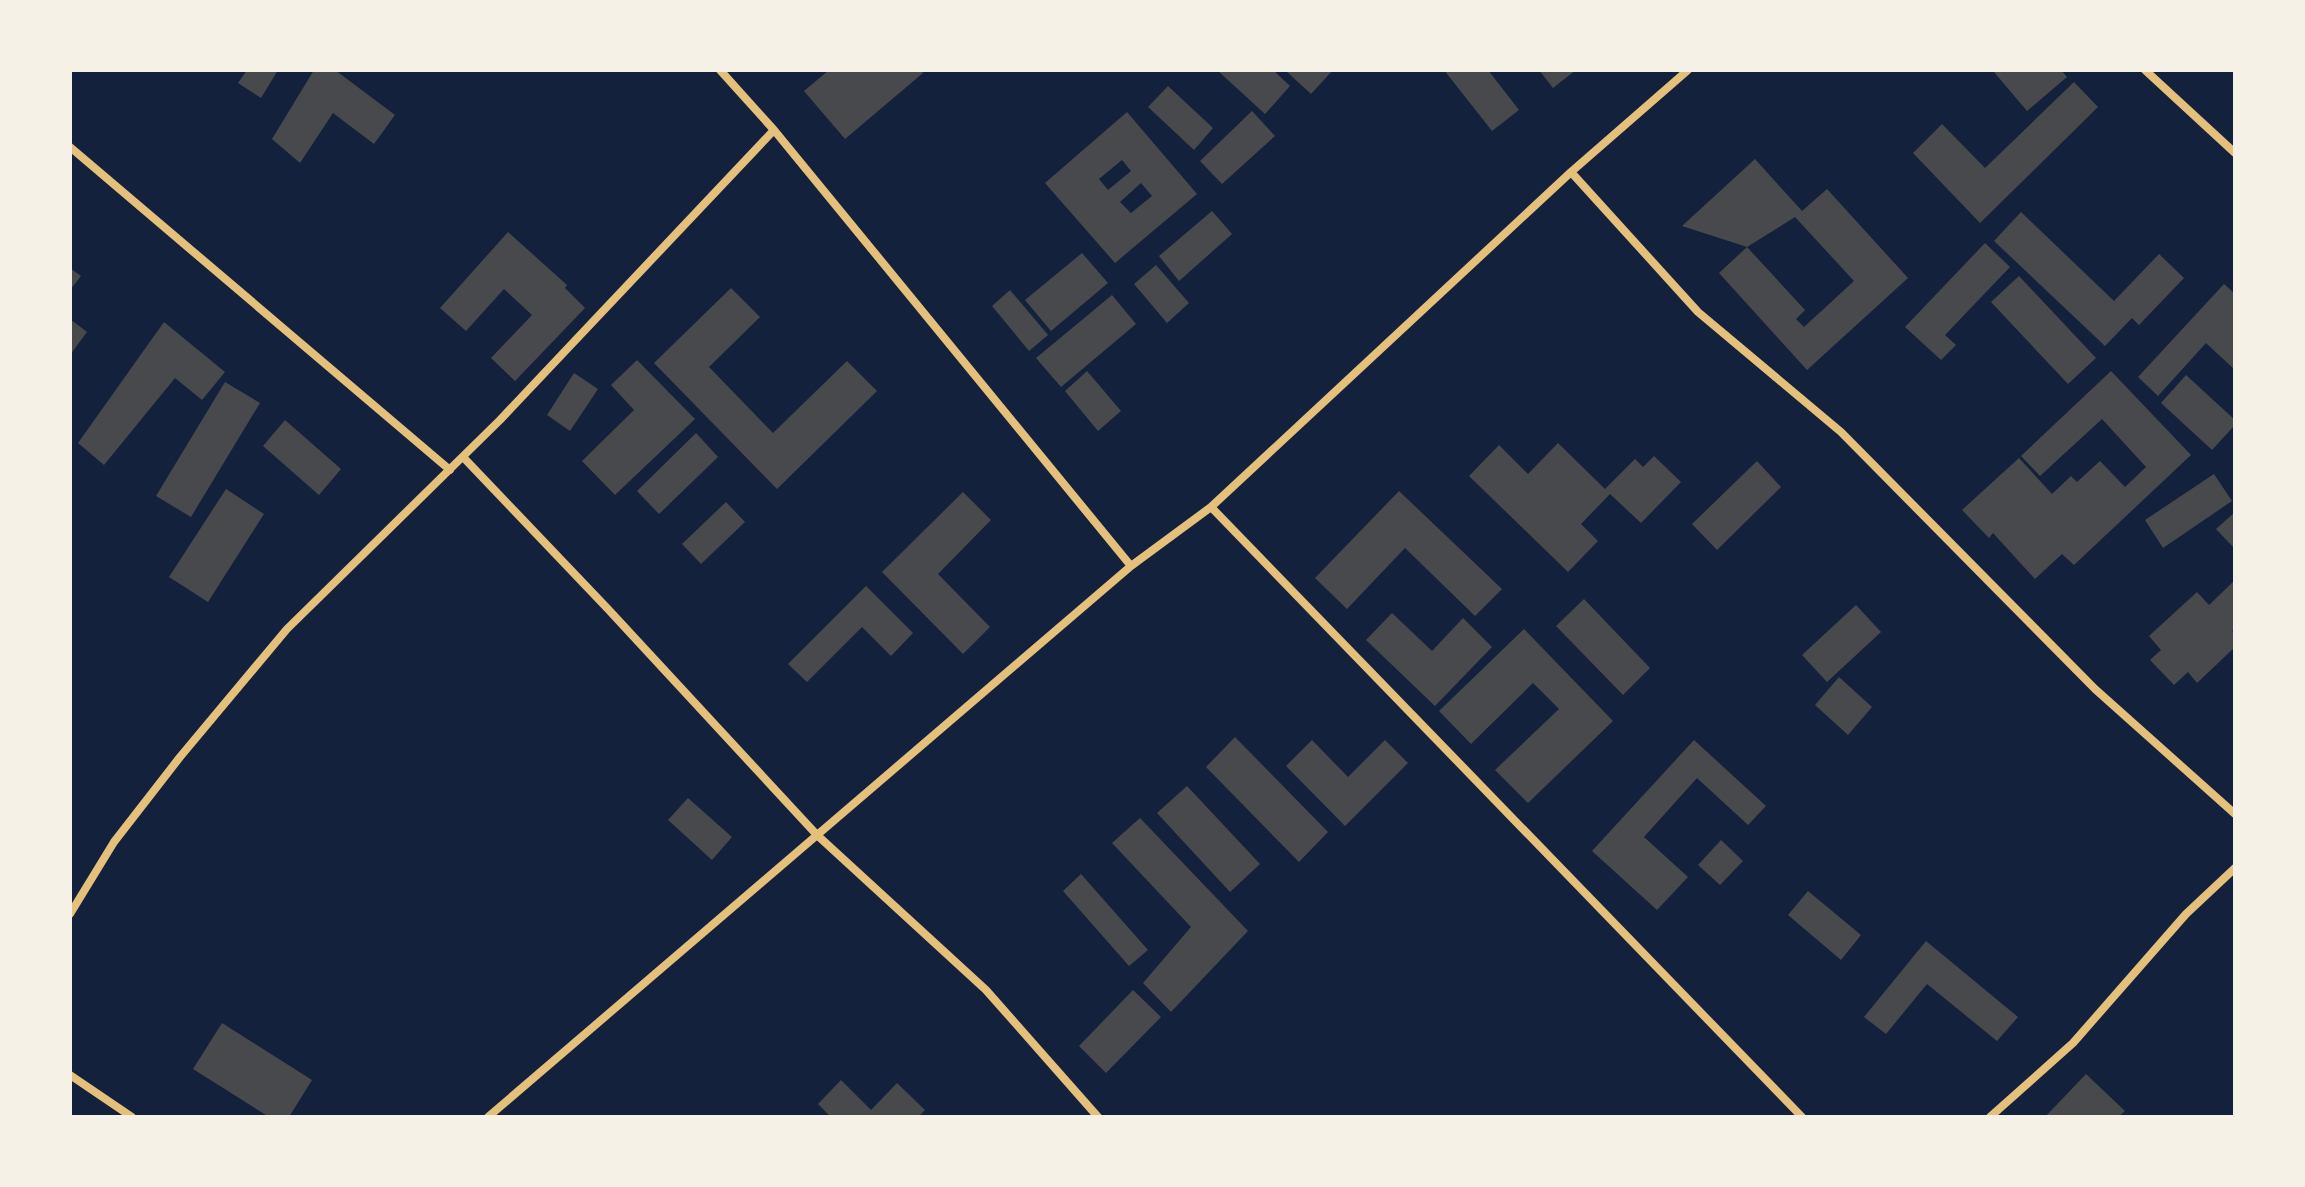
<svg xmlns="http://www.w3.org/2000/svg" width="2305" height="1187" viewBox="0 0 2305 1187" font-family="'Playfair Display',serif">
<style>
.building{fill:#48494c;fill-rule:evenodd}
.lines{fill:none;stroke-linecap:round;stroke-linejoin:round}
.minor{stroke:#e5c07b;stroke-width:8}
</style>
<rect width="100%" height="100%" fill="#14213d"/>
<!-- building -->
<path class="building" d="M 247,70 L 278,70 L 261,98 L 238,83 Z
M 314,70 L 335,70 L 395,115 L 374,144 L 333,113 L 300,163 L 272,139 Z
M 829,70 L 921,70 L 923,73 L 845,139 L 804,91 Z
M 1217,70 L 1273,70 L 1290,86 L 1265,114 Z
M 1285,70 L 1333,70 L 1311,94 Z
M 1444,70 L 1488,70 L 1519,110 L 1492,131 Z
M 1539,70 L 1576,70 L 1553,88 Z
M 1997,70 L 2061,70 L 2067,77 L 2027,111 L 1994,72 Z
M 2074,82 L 2098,107 L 1980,223 L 1913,153 L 1942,124 L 1985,168 Z
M 1168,86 L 1213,128 L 1194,150 L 1148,107 Z
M 1252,111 L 1275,136 L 1222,184 L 1200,161 Z
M 1127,112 L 1197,194 L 1115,263 L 1045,183 ZM 1122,160 L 1131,171 L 1108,190 L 1099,179 ZM 1141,183 L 1152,196 L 1131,213 L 1120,202 Z
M 1755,159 L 1802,211 L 1827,189 L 1908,278 L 1807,370 L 1719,273 L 1747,247 L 1805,310 L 1796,319 L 1804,327 L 1854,281 L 1795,217 L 1747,247 L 1682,226 Z
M 1212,211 L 1232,234 L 1179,281 L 1159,256 Z
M 2021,212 L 2114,301 L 2159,254 L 2184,278 L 2139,325 L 2132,318 L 2105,346 L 1994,241 Z
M 508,232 L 567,285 L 565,288 L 585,308 L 515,381 L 491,358 L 532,315 L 504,289 L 466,331 L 440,308 Z
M 1985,243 L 2010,267 L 1945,335 L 1956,345 L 1941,360 L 1905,327 Z
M 1082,253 L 1108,283 L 1051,331 L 1025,300 Z
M 1156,265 L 1189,303 L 1167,323 L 1134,284 Z
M 70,268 L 81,276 L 70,290 Z
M 2019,276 L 2096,358 L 2068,384 L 1991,302 Z
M 2224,284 L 2235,294 L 2235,370 L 2206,343 L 2158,396 L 2138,377 Z
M 731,288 L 760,317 L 709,367 L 773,433 L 847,361 L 877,391 L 777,489 L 654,363 Z
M 1010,290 L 1048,335 L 1029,351 L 992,306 Z
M 1112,295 L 1136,324 L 1061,387 L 1036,358 Z
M 70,319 L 87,332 L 70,355 Z
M 164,322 L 225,372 L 202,400 L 175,378 L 104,465 L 78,443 Z
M 637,360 L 695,419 L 615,495 L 582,461 L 634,410 L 611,385 Z
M 1087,371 L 1121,411 L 1098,431 L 1065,391 Z
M 2111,371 L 2191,455 L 2074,565 L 2062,554 L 2035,579 L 1993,533 L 1989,538 L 1962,510 L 2019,458 L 2052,494 L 2071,476 L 2077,482 L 2100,461 L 2125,487 L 2146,467 L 2102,419 L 2040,476 L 2021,456 Z
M 574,373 L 598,389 L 570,431 L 547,415 Z
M 2186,375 L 2235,420 L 2235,425 L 2212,450 L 2161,403 Z
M 225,382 L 260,403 L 191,517 L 156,496 Z
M 285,420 L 341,469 L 319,495 L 263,446 Z
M 696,433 L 718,457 L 659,514 L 637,491 Z
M 1558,443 L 1605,489 L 1635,459 L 1643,467 L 1654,456 L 1681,482 L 1641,523 L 1610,494 L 1581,524 L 1598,541 L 1568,572 L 1469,476 L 1499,445 L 1528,474 Z
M 1757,461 L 1781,487 L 1717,550 L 1692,524 Z
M 2214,474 L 2232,501 L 2163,548 L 2145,520 Z
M 226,489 L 264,514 L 208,602 L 169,577 Z
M 1399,491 L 1502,589 L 1475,616 L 1405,548 L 1347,609 L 1315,578 Z
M 963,492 L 991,520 L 938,574 L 990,627 L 963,654 L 882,572 Z
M 726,502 L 745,522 L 701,564 L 682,544 Z
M 2235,512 L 2235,549 L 2216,529 Z
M 2235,580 L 2235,628 L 2232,631 L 2235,633 L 2235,647 L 2197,683 L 2188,672 L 2174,685 L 2150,660 L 2161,650 L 2149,636 L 2197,592 L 2209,605 Z
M 866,586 L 913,633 L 891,656 L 862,627 L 807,682 L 788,664 Z
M 1584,599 L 1650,668 L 1623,695 L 1556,626 Z
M 1856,605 L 1881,632 L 1827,682 L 1802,655 Z
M 1392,613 L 1432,651 L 1463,618 L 1492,647 L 1435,706 L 1366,640 Z
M 1524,629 L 1613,721 L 1528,803 L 1495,770 L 1559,709 L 1533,683 L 1471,744 L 1439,711 Z
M 1839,677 L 1872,707 L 1848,735 L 1815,705 Z
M 1235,737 L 1328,832 L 1299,862 L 1206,767 Z
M 1312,740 L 1348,777 L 1385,740 L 1408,763 L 1345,826 L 1286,766 Z
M 1694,740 L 1766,806 L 1748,825 L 1697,778 L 1644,837 L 1688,877 L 1657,910 L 1592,851 Z
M 1187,786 L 1260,864 L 1230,892 L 1157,813 Z
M 688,798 L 732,837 L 712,860 L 668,820 Z
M 1140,818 L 1248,931 L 1171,1012 L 1143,983 L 1191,927 L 1112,843 Z
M 1721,840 L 1743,861 L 1720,885 L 1698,865 Z
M 1081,874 L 1148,950 L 1129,966 L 1063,891 Z
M 1808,891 L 1861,935 L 1841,960 L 1788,915 Z
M 1926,941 L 2018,1017 L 1997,1041 L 1927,984 L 1886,1034 L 1864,1017 Z
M 1133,990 L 1161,1017 L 1106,1073 L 1079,1046 Z
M 222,1023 L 312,1080 L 289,1117 L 269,1117 L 193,1069 Z
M 2086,1074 L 2125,1111 L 2118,1117 L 2045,1117 Z
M 841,1080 L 871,1110 L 897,1083 L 925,1110 L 918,1117 L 831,1117 L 818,1104 Z"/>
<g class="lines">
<!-- minor -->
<path class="minor" d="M 720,70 L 774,130 L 1131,566
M 2145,70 L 2235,153
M 70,147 L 450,470
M 1571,172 L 1698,312 L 1841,432 L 2095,689 L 2235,814
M 463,457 L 607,608 L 817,835 L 986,990 L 1098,1117
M 1211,507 L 1802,1117
M 70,914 L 114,842 L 180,757 L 287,629 L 500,420 L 774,130
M 70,1075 L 132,1117
M 488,1117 L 1131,566 L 1211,507 L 1571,172 L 1688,70
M 1990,1117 L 2073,1043 L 2186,914 L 2235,868"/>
</g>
<!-- border -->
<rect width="2305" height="1187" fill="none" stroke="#f6f1e7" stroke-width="144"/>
</svg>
